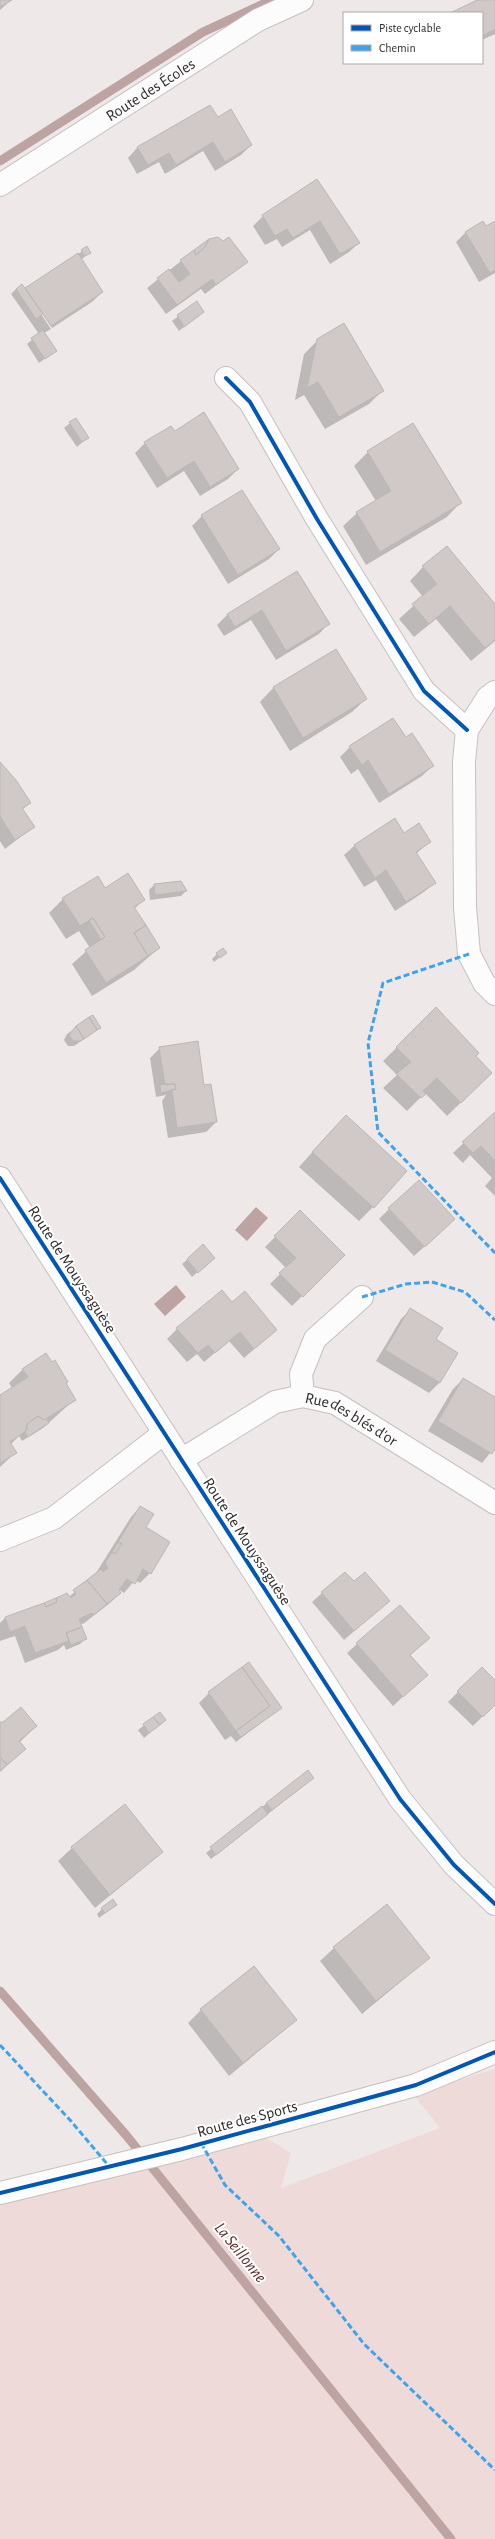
<svg xmlns="http://www.w3.org/2000/svg" width="495" height="2539" viewBox="0 0 495 2539" font-family="'Alegreya Sans',sans-serif">
<style>
.green{fill:#eedad9}
.water{fill:#bda3a1}
.shadow{fill:#0003}
.lines{fill:none;stroke-linecap:round;stroke-linejoin:round}
.stream{stroke:#bda3a1;stroke-width:9}
.building{fill:#d1c8c8;stroke:#bcb8b8}
.minor-casing{stroke:#c6c1c1;stroke-width:24}
.minor{stroke:#fcfcfc;stroke-width:22}
.quiet{stroke:#3ea3eb;stroke-width:3;stroke-dasharray:6 3;stroke-linecap:butt}
.cycleway-casing{stroke:#fff;stroke-width:6}
.cycleway{stroke:#0057b8;stroke-width:4}
.labels{text-anchor:middle;stroke-width:4;stroke-linejoin:round;paint-order:stroke}
.street-label{font-size:16px;fill:#2e2b2a;stroke:#fff}
.water-label{font-size:17px;font-style:italic;fill:#5d2b2a;stroke:#fff}
</style>
<rect width="100%" height="100%" fill="#eee8e8"/>
<!-- green -->
<path class="green" d="M 495,2069 L 495,2539 L 0,2539 L 0,2205 L 256,2132 L 291,2153 L 281,2188 L 440,2128 L 413,2094 Z"/>
<!-- water -->
<path class="water" d="M 256,1207 L 268,1218 L 247,1241 L 235,1230 Z
M 176,1285 L 186,1297 L 165,1316 L 154,1304 Z"/>
<!-- shadow -->
<path class="shadow" d="M 0,0 L 11,0 L 0,10 Z
M 479,0 L 495,0 L 495,34 L 482,40 L 482,13 L 453,13 Z
M 210,106 L 218,118 L 251,145 L 241,155 L 215,171 L 203,151 L 165,174 L 159,162 L 137,174 L 128,158 L 137,148 Z
M 317,181 L 359,243 L 349,252 L 330,264 L 310,230 L 282,247 L 277,239 L 265,245 L 253,226 L 263,216 Z
M 495,222 L 495,273 L 479,282 L 456,242 L 466,232 L 486,228 Z
M 87,248 L 90,252 L 81,260 L 102,292 L 92,302 L 52,328 L 43,313 L 41,314 L 51,329 L 44,333 L 55,351 L 39,363 L 27,344 L 39,334 L 11,294 L 16,289 L 25,290 Z
M 181,261 L 246,262 L 205,294 L 201,289 L 166,314 L 147,288 Z
M 196,303 L 203,312 L 179,331 L 172,321 Z
M 318,340 L 383,390 L 369,404 L 325,429 L 304,395 L 295,400 L 304,354 Z
M 75,419 L 88,437 L 77,447 L 64,428 Z
M 174,432 L 238,469 L 228,479 L 200,496 L 184,471 L 157,488 L 135,453 L 145,443 Z
M 368,452 L 460,503 L 447,517 L 366,565 L 343,526 L 357,513 L 376,501 L 354,466 Z
M 202,516 L 279,549 L 269,559 L 228,584 L 192,526 Z
M 423,567 L 495,605 L 495,641 L 471,661 L 436,619 L 414,637 L 399,619 L 423,597 L 410,581 Z
M 297,572 L 328,624 L 319,634 L 276,660 L 251,620 L 224,636 L 217,625 L 227,615 Z
M 336,651 L 366,699 L 352,712 L 290,751 L 260,702 L 273,688 Z
M 405,738 L 432,766 L 422,776 L 379,803 L 358,769 L 351,774 L 340,757 L 350,747 Z
M 0,763 L 30,803 L 22,810 L 33,827 L 5,849 L 0,841 Z
M 395,820 L 403,834 L 429,842 L 416,854 L 434,882 L 424,892 L 395,911 L 376,880 L 364,887 L 344,855 L 354,846 Z
M 154,885 L 186,891 L 181,896 L 150,900 L 149,890 Z
M 105,889 L 144,900 L 134,909 L 159,948 L 134,970 L 92,996 L 72,964 L 90,948 L 79,931 L 66,939 L 49,913 L 63,899 Z
M 225,953 L 214,962 L 212,959 L 217,954 Z
M 436,1009 L 491,1073 L 447,1116 L 425,1093 L 407,1111 L 383,1088 L 397,1075 L 383,1061 Z
M 93,1016 L 100,1028 L 74,1046 L 68,1046 L 64,1040 L 67,1034 Z
M 160,1048 L 204,1086 L 216,1122 L 206,1132 L 168,1138 L 162,1101 L 166,1095 L 156,1097 L 150,1058 Z
M 495,1113 L 495,1196 L 485,1186 L 492,1178 L 470,1155 L 463,1163 L 453,1153 Z
M 332,1130 L 373,1207 L 359,1221 L 299,1167 Z
M 389,1209 L 444,1229 L 414,1256 L 379,1219 Z
M 300,1212 L 344,1255 L 292,1306 L 270,1284 L 286,1268 L 265,1247 Z
M 203,1246 L 208,1263 L 192,1277 L 182,1264 Z
M 232,1304 L 276,1330 L 244,1358 L 229,1341 L 204,1362 L 197,1354 L 187,1362 L 167,1339 L 177,1329 Z
M 411,1309 L 435,1339 L 457,1353 L 439,1383 L 429,1393 L 376,1361 L 401,1319 Z
M 23,1369 L 65,1384 L 74,1400 L 43,1428 L 22,1441 L 19,1436 L 10,1445 L 15,1453 L 0,1467 L 0,1396 L 12,1388 L 9,1383 Z
M 463,1379 L 495,1399 L 495,1447 L 482,1463 L 428,1431 L 453,1389 Z
M 140,1507 L 144,1528 L 169,1543 L 150,1573 L 140,1583 L 135,1580 L 124,1593 L 117,1588 L 120,1593 L 110,1603 L 83,1624 L 79,1623 L 85,1639 L 80,1644 L 66,1650 L 64,1645 L 58,1650 L 25,1663 L 15,1636 L 0,1641 L 0,1623 L 5,1618 L 69,1597 L 96,1573 L 131,1517 Z
M 354,1583 L 389,1601 L 344,1640 L 312,1602 L 322,1593 Z
M 357,1644 L 418,1648 L 409,1656 L 426,1675 L 393,1706 L 347,1653 Z
M 482,1668 L 495,1681 L 495,1704 L 473,1726 L 448,1702 Z
M 209,1693 L 281,1707 L 236,1742 L 231,1736 L 225,1740 L 199,1703 Z
M 21,1709 L 36,1726 L 19,1743 L 25,1749 L 0,1772 L 0,1724 Z
M 160,1713 L 165,1720 L 144,1738 L 138,1730 Z
M 307,1783 L 211,1859 L 206,1853 L 267,1803 Z
M 72,1848 L 162,1852 L 95,1908 L 58,1861 Z
M 116,1905 L 99,1918 L 97,1914 L 102,1909 Z
M 334,1948 L 429,1958 L 362,2014 L 320,1961 Z
M 201,2010 L 296,2020 L 229,2076 L 188,2023 Z"/>
<g class="lines">
<!-- stream -->
<path class="stream" d="M 0,161 L 203,32 L 272,0
M 0,1991 L 126,2135 L 451,2539"/>
</g>
<!-- building -->
<path class="building" d="M 0,0 L 12,0 L 0,7 Z
M 477,0 L 495,0 L 495,29 L 482,36 L 482,13 L 450,13 Z
M 210,105 L 218,117 L 231,109 L 252,145 L 225,162 L 213,142 L 176,165 L 169,153 L 148,165 L 137,147 Z
M 317,179 L 360,243 L 340,254 L 320,221 L 293,238 L 287,229 L 275,236 L 262,215 Z
M 483,221 L 486,226 L 495,221 L 495,270 L 490,273 L 465,232 Z
M 218,237 L 223,241 L 229,237 L 248,262 L 216,285 L 212,279 L 177,305 L 157,278 L 169,269 L 179,282 L 190,274 L 180,260 L 194,250 L 196,255 L 205,247 L 209,239 Z
M 209,239 L 205,247 L 196,255 L 194,250 Z
M 87,246 L 91,253 L 85,256 L 81,250 Z
M 78,253 L 103,292 L 51,326 L 25,288 Z
M 22,284 L 43,314 L 36,319 L 16,289 Z
M 197,301 L 204,312 L 184,327 L 177,315 Z
M 344,323 L 384,391 L 339,417 L 318,382 L 307,388 L 317,339 Z
M 43,330 L 57,351 L 45,359 L 31,338 Z
M 204,412 L 239,469 L 210,487 L 194,461 L 167,478 L 144,442 L 171,426 L 175,431 Z
M 76,418 L 89,438 L 82,442 L 69,422 Z
M 413,423 L 462,503 L 380,552 L 356,512 L 391,491 L 367,451 Z
M 242,490 L 280,549 L 238,575 L 201,515 Z
M 447,546 L 495,604 L 495,640 L 485,648 L 450,606 L 429,624 L 412,604 L 437,584 L 422,566 Z
M 297,571 L 330,624 L 286,651 L 262,610 L 235,627 L 227,614 Z
M 336,649 L 367,699 L 303,738 L 273,687 Z
M 393,718 L 406,737 L 412,733 L 434,766 L 389,794 L 368,760 L 362,765 L 349,746 Z
M 0,762 L 16,780 L 31,803 L 22,808 L 35,827 L 15,840 L 0,816 Z
M 395,818 L 404,833 L 419,823 L 431,842 L 416,852 L 436,883 L 406,902 L 386,870 L 375,878 L 354,845 Z
M 128,873 L 145,900 L 134,907 L 146,925 L 134,933 L 148,956 L 106,983 L 85,950 L 105,937 L 93,918 L 80,926 L 62,898 L 98,876 L 105,888 Z
M 181,881 L 187,891 L 155,895 L 154,884 Z
M 93,918 L 105,937 L 101,940 L 89,920 Z
M 146,925 L 160,948 L 148,956 L 134,933 Z
M 223,948 L 227,953 L 220,958 L 216,953 Z
M 436,1007 L 479,1053 L 476,1056 L 492,1073 L 461,1103 L 437,1078 L 423,1091 L 426,1094 L 421,1098 L 396,1074 L 411,1062 L 396,1047 Z
M 93,1015 L 101,1028 L 97,1030 L 89,1017 Z
M 89,1017 L 97,1030 L 84,1039 L 76,1026 Z
M 76,1026 L 84,1039 L 80,1041 L 73,1041 L 69,1035 Z
M 198,1041 L 204,1085 L 211,1084 L 217,1122 L 177,1128 L 172,1090 L 176,1089 L 175,1084 L 165,1085 L 159,1047 Z
M 165,1084 L 175,1084 L 176,1089 L 161,1093 L 160,1085 Z
M 495,1112 L 495,1161 L 481,1146 L 473,1153 L 462,1142 Z
M 346,1115 L 407,1171 L 374,1208 L 312,1152 Z
M 419,1180 L 455,1219 L 425,1247 L 388,1208 Z
M 300,1210 L 345,1255 L 303,1297 L 279,1273 L 296,1258 L 274,1236 Z
M 203,1244 L 215,1258 L 198,1273 L 187,1259 Z
M 222,1290 L 232,1302 L 245,1291 L 277,1330 L 254,1349 L 240,1332 L 215,1353 L 208,1345 L 198,1353 L 176,1328 Z
M 410,1308 L 443,1328 L 436,1339 L 458,1353 L 440,1383 L 385,1350 Z
M 46,1353 L 52,1362 L 55,1360 L 68,1382 L 66,1383 L 76,1400 L 44,1420 L 38,1416 L 27,1424 L 27,1430 L 10,1442 L 17,1453 L 0,1463 L 0,1395 L 28,1377 L 22,1369 Z
M 463,1378 L 495,1397 L 495,1449 L 492,1454 L 438,1421 Z
M 38,1416 L 44,1420 L 46,1418 L 49,1423 L 28,1437 L 25,1432 L 27,1424 Z
M 140,1506 L 154,1514 L 146,1527 L 170,1542 L 151,1574 L 143,1569 L 135,1584 L 127,1579 L 119,1590 L 121,1593 L 107,1604 L 87,1580 L 101,1569 L 103,1572 L 108,1568 L 105,1563 L 112,1552 L 115,1554 L 122,1544 L 118,1542 Z
M 118,1542 L 122,1544 L 115,1554 L 112,1552 Z
M 345,1572 L 354,1581 L 365,1572 L 390,1601 L 354,1631 L 321,1592 Z
M 87,1580 L 107,1604 L 94,1615 L 92,1613 L 79,1619 L 82,1627 L 66,1633 L 69,1641 L 35,1653 L 25,1626 L 10,1632 L 5,1617 L 44,1603 L 46,1607 L 57,1602 L 56,1598 L 67,1593 L 71,1598 L 76,1594 L 73,1590 Z
M 56,1598 L 57,1602 L 46,1607 L 44,1603 Z
M 400,1605 L 430,1638 L 410,1655 L 428,1675 L 403,1697 L 356,1643 Z
M 82,1627 L 87,1639 L 71,1645 L 66,1633 Z
M 249,1662 L 282,1708 L 241,1737 L 236,1731 L 270,1706 L 242,1667 Z
M 242,1667 L 270,1706 L 236,1731 L 208,1692 Z
M 482,1667 L 495,1680 L 495,1705 L 483,1717 L 457,1691 Z
M 21,1707 L 37,1726 L 19,1741 L 26,1749 L 7,1765 L 0,1757 L 0,1722 L 3,1722 Z
M 160,1712 L 166,1720 L 160,1725 L 153,1717 Z
M 153,1717 L 160,1725 L 149,1733 L 143,1724 Z
M 0,1757 L 7,1765 L 0,1771 Z
M 308,1770 L 314,1778 L 272,1810 L 266,1803 Z
M 125,1804 L 163,1852 L 110,1895 L 71,1847 Z
M 262,1806 L 268,1814 L 216,1855 L 210,1847 Z
M 113,1899 L 117,1905 L 105,1913 L 101,1908 Z
M 387,1904 L 430,1958 L 376,2001 L 333,1947 Z
M 254,1966 L 297,2020 L 243,2063 L 200,2009 Z"/>
<g class="lines">
<defs>
<g id="minor">
<path id="s1" d="M 0,185 L 258,20 L 302,0"/>
<path d="M 226,378 L 250,402 L 317,519 L 424,691 L 467,730"/>
<path d="M 495,692 L 488,697 L 467,730 L 464,762 L 465,907 L 469,954 L 484,983 L 495,994"/>
<path d="M 0,1178 L 400,1799 L 454,1865 L 495,1904"/>
<path d="M 303,1396 L 301,1374 L 315,1339 L 362,1297"/>
<path id="s2" d="M 181,1460 L 275,1402 L 303,1396 L 335,1403 L 495,1503"/>
<path d="M 0,1540 L 54,1518 L 164,1433"/>
<path d="M 0,2193 L 182,2149 L 416,2085 L 495,2052"/>
</g>
</defs>
<!-- minor casing -->
<use href="#minor" class="minor-casing"/>
<!-- minor -->
<use href="#minor" class="minor"/>
<!-- quiet -->
<path class="quiet" d="M 469,954 L 383,983 L 368,1043 L 378,1132 L 495,1253
M 362,1297 L 406,1284 L 432,1282 L 465,1292 L 495,1320
M 0,2045 L 70,2120 L 108,2165
M 201,2143 L 225,2185 L 279,2236 L 364,2344 L 495,2470"/>
<defs>
<path id="cycleway" d="M 226,378 L 250,402 L 317,519 L 424,691 L 467,730
M 0,1178 L 400,1799 L 454,1865 L 495,1904
M 0,2193 L 182,2149 L 416,2085 L 495,2052"/>
</defs>
<!-- cycleway casing -->
<use href="#cycleway" class="cycleway-casing"/>
<!-- cycleway -->
<use href="#cycleway" class="cycleway"/>
</g>
<g class="labels">
<!-- street labels -->
<g class="street-label">
<text dy="6" stroke="none"><textPath href="#s1" startOffset="178">Route des Écoles</textPath></text>
<text transform="translate(73 1269) rotate(57)" y="6">Route de Mouyssaguèse</text>
<text dy="6" stroke="none"><textPath href="#s2" startOffset="193">Rue des blés d'or</textPath></text>
<text transform="translate(248 1541) rotate(57)" y="6">Route de Mouyssaguèse</text>
<text transform="translate(247 2118) rotate(-15)" y="6">Route des Sports</text>
</g>
<!-- water labels -->
<g class="water-label">
<text transform="translate(241 2252) rotate(51)" y="6">La Seillonne</text>
</g>
</g>
<!-- legend -->
<rect x="343" y="12" width="140" height="52" fill="#ffffff" stroke="#abaaaa"/>
<rect x="351" y="25" width="20" height="6" fill="#0057b8" stroke="#abaaaa"/>
<text x="379" y="32" font-size="12" fill="#2e2b2a">Piste cyclable</text>
<rect x="351" y="45" width="20" height="6" fill="#3ea3eb" stroke="#abaaaa"/>
<text x="379" y="52" font-size="12" fill="#2e2b2a">Chemin</text>
</svg>
